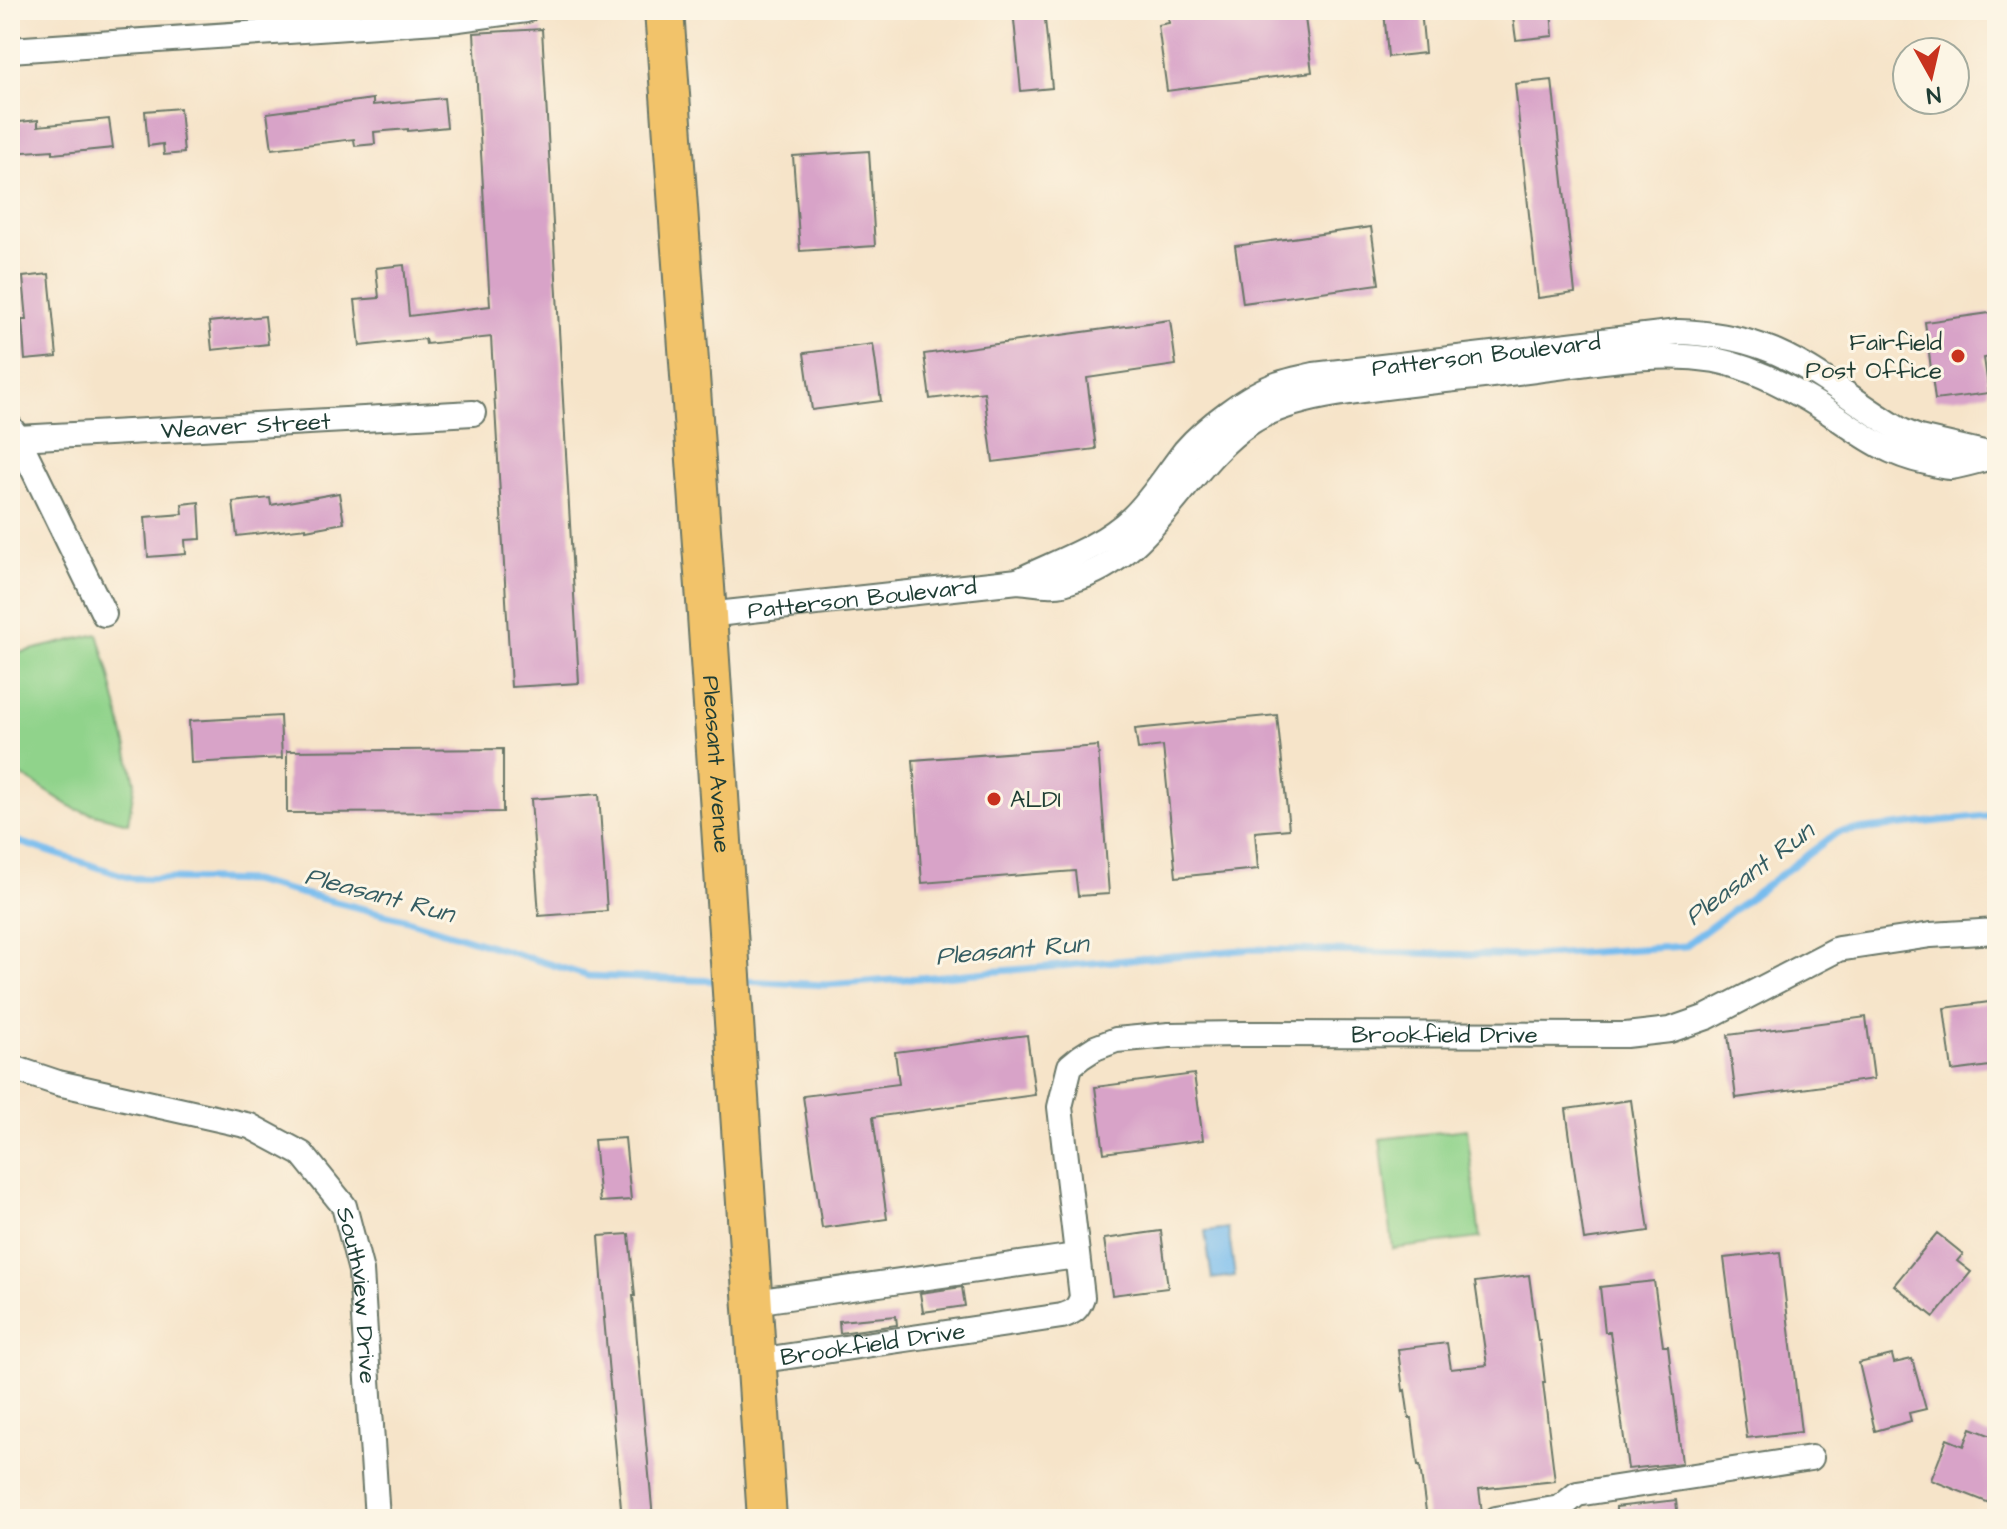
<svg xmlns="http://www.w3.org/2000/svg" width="2007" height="1529" viewBox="0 0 2007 1529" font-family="'Architects Daughter',sans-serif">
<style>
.green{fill:#90d38b;stroke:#588860;stroke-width:2}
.water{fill:#77bcee;stroke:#4b7c91;stroke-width:2}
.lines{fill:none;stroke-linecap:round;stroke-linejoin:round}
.stream{stroke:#77bcee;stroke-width:7}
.building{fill:#d8a3c8}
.street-casing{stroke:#6a7768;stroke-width:28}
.primary-casing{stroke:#6a7768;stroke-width:42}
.street{stroke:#fff;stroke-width:24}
.primary{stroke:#f2c36a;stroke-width:38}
.poi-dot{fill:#c8321e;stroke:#fcf5e5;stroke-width:3}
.labels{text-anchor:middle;stroke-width:6;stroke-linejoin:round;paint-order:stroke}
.poi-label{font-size:24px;fill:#1f3d34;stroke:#fcf5e5;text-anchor:end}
.street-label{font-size:24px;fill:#1f3d34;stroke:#fcf5e5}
.water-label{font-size:26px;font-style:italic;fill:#355d62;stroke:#fcf5e5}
</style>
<rect width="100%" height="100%" fill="#fcf5e5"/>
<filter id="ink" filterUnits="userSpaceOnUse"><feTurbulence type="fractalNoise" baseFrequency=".0125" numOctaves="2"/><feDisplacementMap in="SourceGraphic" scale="16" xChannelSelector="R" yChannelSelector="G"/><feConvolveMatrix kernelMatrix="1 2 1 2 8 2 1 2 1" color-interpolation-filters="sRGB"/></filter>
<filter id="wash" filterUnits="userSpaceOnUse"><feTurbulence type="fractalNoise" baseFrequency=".006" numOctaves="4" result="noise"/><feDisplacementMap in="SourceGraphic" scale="32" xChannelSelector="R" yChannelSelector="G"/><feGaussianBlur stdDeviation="1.8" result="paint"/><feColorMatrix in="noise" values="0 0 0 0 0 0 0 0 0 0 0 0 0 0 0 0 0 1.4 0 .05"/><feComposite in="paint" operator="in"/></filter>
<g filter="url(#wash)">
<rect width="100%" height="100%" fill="#f6e4c9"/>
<!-- green -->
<path class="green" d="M 98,634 L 109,672 L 135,782 L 128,823 L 75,809 L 15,771 L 10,766 L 10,655 Z
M 1467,1129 L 1480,1238 L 1393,1249 L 1380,1139 Z"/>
<!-- water -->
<path class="water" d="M 1228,1228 L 1235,1276 L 1212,1279 L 1205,1231 Z"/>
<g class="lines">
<!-- stream -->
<path class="stream" d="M 10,839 L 131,878 L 251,881 L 404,919 L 588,976 L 720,981
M 741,981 L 827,985 L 931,977 L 1253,949 L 1529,956 L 1685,946 L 1838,832 L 1986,816 L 1997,819"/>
</g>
<g id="blocks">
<!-- building -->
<path class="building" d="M 1013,10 L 1044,10 L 1052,88 L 1021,91 Z
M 1167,10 L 1205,10 L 1206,18 L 1263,10 L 1304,10 L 1312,72 L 1167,91 L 1158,25 L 1169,23 Z
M 1384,10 L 1421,10 L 1425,53 L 1388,57 Z
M 1512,10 L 1551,10 L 1553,36 L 1516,40 Z
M 542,29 L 579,683 L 511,687 L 491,337 L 426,344 L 425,339 L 360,346 L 355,300 L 379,298 L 376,268 L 404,265 L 409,316 L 490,306 L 474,33 Z
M 1552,80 L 1575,293 L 1538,298 L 1515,84 Z
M 444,98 L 447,127 L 408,131 L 408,129 L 374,132 L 375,144 L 355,146 L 354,139 L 272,149 L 267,113 L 373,99 L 373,105 Z
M 180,108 L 184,153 L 164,155 L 163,144 L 148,146 L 145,111 Z
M 109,119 L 113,148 L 53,154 L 53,150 L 10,153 L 10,123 L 38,120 L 38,126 Z
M 869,151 L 875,246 L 800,251 L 793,156 Z
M 1371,227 L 1379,284 L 1243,303 L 1235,246 Z
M 49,274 L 57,357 L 25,360 L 22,320 L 27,320 L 23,277 Z
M 1997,312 L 1997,356 L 1984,358 L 1989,393 L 1935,400 L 1925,322 Z
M 265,316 L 268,344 L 212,350 L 209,322 Z
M 1170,320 L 1176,365 L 1087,378 L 1096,449 L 993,462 L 984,392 L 930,399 L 924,354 Z
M 873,344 L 881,401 L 812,410 L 804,353 Z
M 339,493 L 344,523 L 306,530 L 306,528 L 237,536 L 233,502 L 270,498 L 271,505 Z
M 199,502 L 201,539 L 185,540 L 186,554 L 148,557 L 145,517 L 183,514 L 182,504 Z
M 1277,715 L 1289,829 L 1255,832 L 1258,869 L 1176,877 L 1163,746 L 1138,749 L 1135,729 Z
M 280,716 L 282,758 L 191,763 L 189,721 Z
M 1098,746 L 1109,894 L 1078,896 L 1075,871 L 922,883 L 913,760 Z
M 503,749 L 503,812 L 287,813 L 287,751 Z
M 599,794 L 607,911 L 539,916 L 531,799 Z
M 1997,1001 L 1997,1065 L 1952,1071 L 1944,1008 Z
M 1866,1017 L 1874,1079 L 1736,1098 L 1728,1035 Z
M 1027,1035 L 1035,1095 L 873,1117 L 887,1219 L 822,1228 L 803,1096 L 899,1084 L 895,1052 Z
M 1194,1074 L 1203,1140 L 1104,1153 L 1095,1087 Z
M 1631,1100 L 1649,1231 L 1584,1240 L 1566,1109 Z
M 625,1138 L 631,1200 L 600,1202 L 594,1140 Z
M 1161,1231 L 1168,1288 L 1112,1295 L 1104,1239 Z
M 1937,1233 L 1963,1254 L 1957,1261 L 1971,1272 L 1934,1317 L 1894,1285 Z
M 629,1234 L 635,1296 L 633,1296 L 653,1519 L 622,1519 L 604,1318 L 605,1318 L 599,1236 Z
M 1780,1252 L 1801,1432 L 1747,1438 L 1724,1258 Z
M 1529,1275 L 1538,1341 L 1540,1341 L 1545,1383 L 1543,1383 L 1555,1481 L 1479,1489 L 1482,1513 L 1427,1519 L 1420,1466 L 1418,1466 L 1412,1418 L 1409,1418 L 1405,1390 L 1403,1391 L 1398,1349 L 1447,1343 L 1451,1369 L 1487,1365 L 1475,1282 Z
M 1654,1281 L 1663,1346 L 1668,1346 L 1682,1463 L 1628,1469 L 1610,1332 L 1605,1332 L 1600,1287 Z
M 962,1287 L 965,1306 L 923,1312 L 920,1293 Z
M 896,1316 L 897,1325 L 840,1333 L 839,1321 Z
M 1892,1355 L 1894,1363 L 1912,1359 L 1926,1409 L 1909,1413 L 1911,1421 L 1875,1431 L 1859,1363 Z
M 1971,1428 L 1997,1438 L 1991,1455 L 1997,1458 L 1997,1506 L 1931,1480 L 1947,1439 L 1964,1446 Z
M 1676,1500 L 1678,1519 L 1616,1519 L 1616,1507 Z"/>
</g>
</g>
<g filter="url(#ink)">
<use href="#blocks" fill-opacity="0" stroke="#6a7768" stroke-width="2"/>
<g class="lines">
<defs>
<g id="street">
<path d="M 10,50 L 451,20 L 526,10"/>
<path d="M 10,427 L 18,438 L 104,614"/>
<path id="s1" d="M 18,438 L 473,413"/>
<path id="s2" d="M 1020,580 C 1059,561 1100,548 1132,518 C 1152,499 1168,473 1185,451 C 1205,428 1249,394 1279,384 C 1290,380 1302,378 1314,375 L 1678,332 C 1707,333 1735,337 1763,347 C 1812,364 1857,405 1902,431 L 1919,438 L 1988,454"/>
<path id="s3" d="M 707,615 L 1018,581 C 1030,582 1043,585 1055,584 C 1060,584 1067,582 1072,580 C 1154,558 1184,466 1251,422 C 1273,408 1299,401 1325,396 C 1393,384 1466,379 1535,370 C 1594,363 1656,350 1715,360 C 1745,366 1773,379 1799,394 C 1846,419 1871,450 1926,462 C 1933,464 1942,467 1950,467 C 1965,465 1982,459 1997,456"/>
<path id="s4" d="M 10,1067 L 58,1083 L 250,1126 L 302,1154 L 344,1206 L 361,1271 L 377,1519"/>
<path d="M 753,1302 L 1076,1256"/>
<path id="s5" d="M 756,1361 L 1062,1316 C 1074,1312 1078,1309 1082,1297 L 1060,1107 L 1070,1066 L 1081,1057 L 1095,1048 L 1116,1040 L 1169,1035 L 1243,1034 L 1626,1035 L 1670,1030 L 1707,1017 L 1838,949 L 1931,935 L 1997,931"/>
<path d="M 1496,1519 L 1560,1508 L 1577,1494 L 1811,1458"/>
</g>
<g id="primary">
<path id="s6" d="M 664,10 L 707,615 L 767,1519"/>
</g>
</defs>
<!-- street casing -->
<use href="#street" class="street-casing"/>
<!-- primary casing -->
<use href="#primary" class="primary-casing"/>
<!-- street -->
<use href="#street" class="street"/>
<!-- primary -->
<use href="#primary" class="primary"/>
</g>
</g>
<!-- markers -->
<g class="poi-dot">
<circle cx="1958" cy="356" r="8"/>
<circle cx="994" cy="799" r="8"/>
</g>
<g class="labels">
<!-- poi labels -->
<g class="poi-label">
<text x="1942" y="350">Fairfield<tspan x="1942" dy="28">Post Office</tspan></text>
<text x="1010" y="807" text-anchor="start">ALDI</text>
</g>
<!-- street labels -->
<g class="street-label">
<text dy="8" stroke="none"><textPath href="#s2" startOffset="540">Patterson Boulevard</textPath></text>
<text dy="8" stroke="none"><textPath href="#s1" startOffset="228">Weaver Street</textPath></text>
<text dy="8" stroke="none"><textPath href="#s3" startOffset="156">Patterson Boulevard</textPath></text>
<text dy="8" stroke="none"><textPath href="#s6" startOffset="756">Pleasant Avenue</textPath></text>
<text dy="8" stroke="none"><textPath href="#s5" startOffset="954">Brookfield Drive</textPath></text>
<text dy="8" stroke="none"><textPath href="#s4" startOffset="464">Southview Drive</textPath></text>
<text dy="8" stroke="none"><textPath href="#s5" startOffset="118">Brookfield Drive</textPath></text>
</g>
<!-- water labels -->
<g class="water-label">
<text transform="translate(1749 873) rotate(-37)" y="9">Pleasant Run</text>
<text transform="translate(380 894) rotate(15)" y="9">Pleasant Run</text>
<text transform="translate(1012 949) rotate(-5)" y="9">Pleasant Run</text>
</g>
</g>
<!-- margin -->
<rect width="2007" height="1529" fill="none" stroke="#fcf5e5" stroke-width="40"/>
<!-- north arrow -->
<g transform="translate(1931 76) rotate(172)"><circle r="38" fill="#fcf5e5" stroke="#a4ab9e" stroke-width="2"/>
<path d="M0-6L14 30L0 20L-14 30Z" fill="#c8321e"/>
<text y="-12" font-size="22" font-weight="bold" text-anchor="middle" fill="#1f3d34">N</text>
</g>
</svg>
